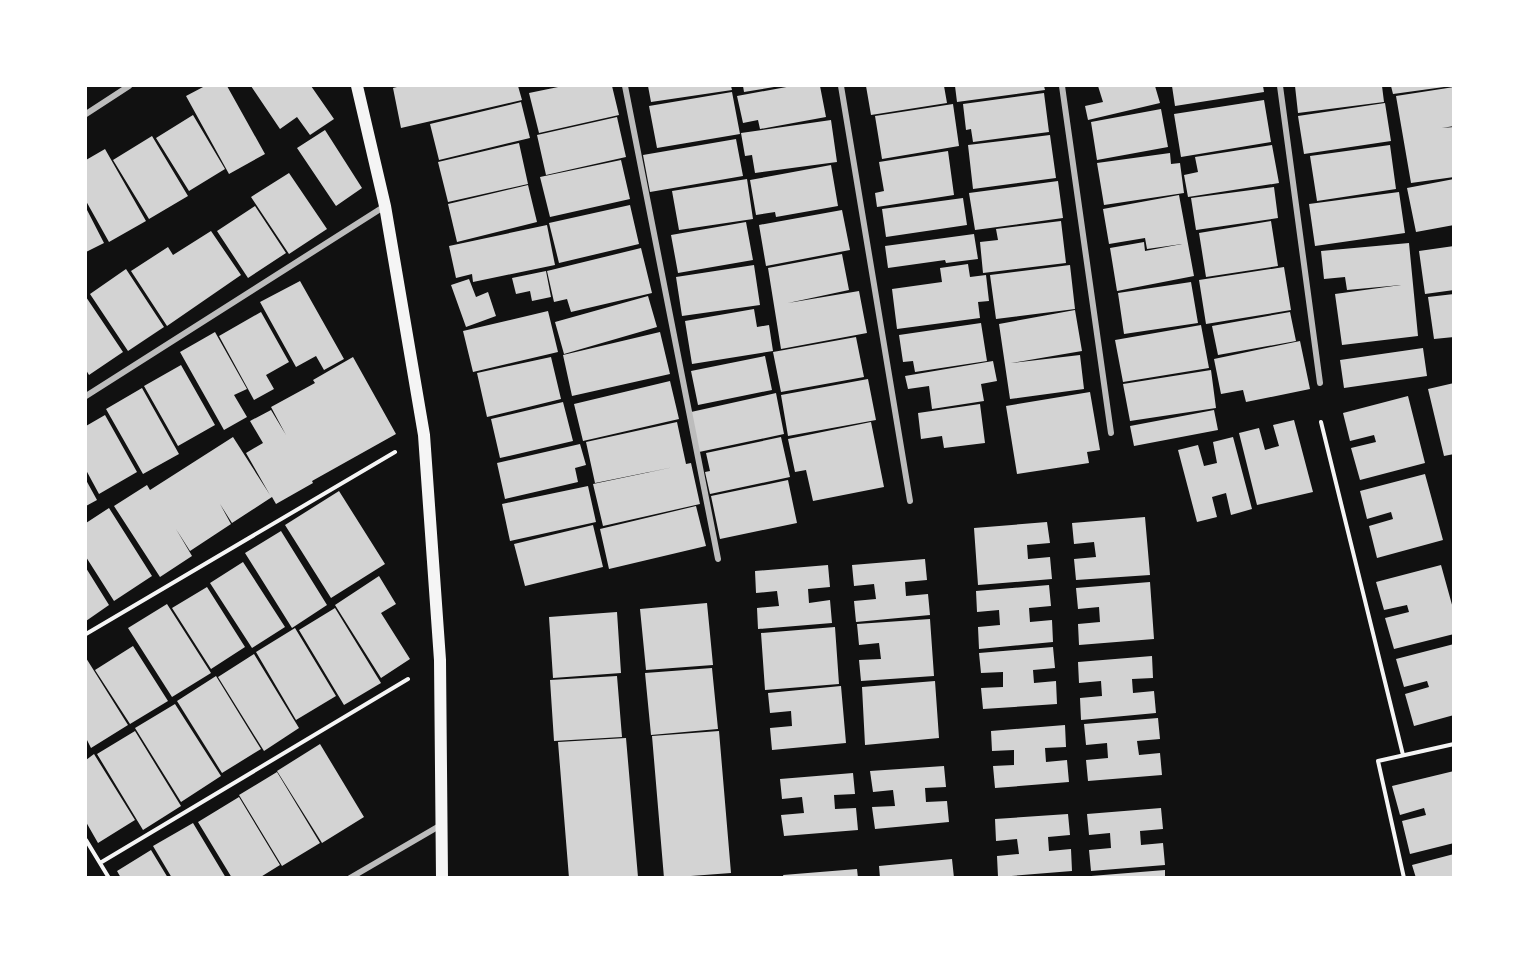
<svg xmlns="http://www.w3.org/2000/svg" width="1539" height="963" viewBox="0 0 1539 963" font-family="'Exo 2',sans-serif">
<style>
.building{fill:#d3d3d3}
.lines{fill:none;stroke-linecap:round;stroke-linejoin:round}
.path{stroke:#f5f5f5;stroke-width:4}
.minor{stroke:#bcbcbc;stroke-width:6}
.secondary{stroke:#f5f5f5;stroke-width:12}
</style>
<rect width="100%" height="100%" fill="#111"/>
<!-- building -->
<path class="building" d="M 205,86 L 227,86 L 265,154 L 229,174 L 186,96 Z
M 251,86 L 311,86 L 334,119 L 310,135 L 297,117 L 280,129 Z
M 401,86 L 518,86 L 522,100 L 401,128 L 393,88 Z
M 563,86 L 612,86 L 619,115 L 539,133 L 529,93 Z
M 648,86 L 731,86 L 732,90 L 651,102 Z
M 743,86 L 774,86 L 774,87 L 744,92 Z
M 792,86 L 820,86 L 826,117 L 760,129 L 758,120 L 743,123 L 737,96 Z
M 866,86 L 944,86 L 947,103 L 871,115 Z
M 955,86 L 1044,86 L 1045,90 L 957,102 Z
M 1098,86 L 1155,86 L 1160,103 L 1088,120 L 1085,106 L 1103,102 Z
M 1172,86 L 1263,86 L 1264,92 L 1175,106 Z
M 1295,86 L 1382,86 L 1384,102 L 1298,113 Z
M 1391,86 L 1444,86 L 1444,87 L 1393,94 Z
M 1454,87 L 1454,126 L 1442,128 L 1454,127 L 1454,177 L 1411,183 L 1396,96 Z
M 732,92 L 740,134 L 657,148 L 649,106 Z
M 1044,93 L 1049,132 L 973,142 L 971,129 L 966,130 L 963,104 Z
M 1264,100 L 1271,142 L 1181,157 L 1174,114 Z
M 521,102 L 530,138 L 439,160 L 430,124 Z
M 1385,103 L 1391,141 L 1304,154 L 1298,116 Z
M 953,104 L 959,146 L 882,159 L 875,116 Z
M 1161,109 L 1168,147 L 1097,160 L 1091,122 Z
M 193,115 L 225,169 L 189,191 L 156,138 Z
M 617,117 L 626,157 L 546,175 L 537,135 Z
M 831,120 L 837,162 L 755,173 L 752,155 L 745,156 L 741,133 Z
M 325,130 L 362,188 L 336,206 L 297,148 Z
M 1050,135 L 1056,178 L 973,189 L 968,145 Z
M 152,136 L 188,196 L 149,219 L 113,160 Z
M 736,139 L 743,176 L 650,192 L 643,155 Z
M 519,143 L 528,184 L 448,202 L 438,162 Z
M 1272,145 L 1279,183 L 1188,197 L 1184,175 L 1198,172 L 1195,157 Z
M 1390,145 L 1396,189 L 1317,201 L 1310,156 Z
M 105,149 L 146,221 L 109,242 L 86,201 L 86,160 Z
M 948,151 L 954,195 L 877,207 L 875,193 L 884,191 L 879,162 Z
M 1170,153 L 1171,164 L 1180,163 L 1184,193 L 1104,205 L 1097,163 Z
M 621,160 L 630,199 L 550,217 L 540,177 Z
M 831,165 L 838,206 L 776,217 L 775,212 L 756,215 L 750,180 Z
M 289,173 L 327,229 L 289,254 L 251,197 Z
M 747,179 L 753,219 L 679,230 L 672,191 Z
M 1454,179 L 1454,225 L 1416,232 L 1407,188 Z
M 1058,181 L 1063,218 L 975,230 L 969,193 Z
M 528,185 L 537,222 L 457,242 L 448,204 Z
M 1274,187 L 1278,218 L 1196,230 L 1191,198 Z
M 1399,192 L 1405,233 L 1315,246 L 1309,204 Z
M 1179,195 L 1194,276 L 1117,291 L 1110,248 L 1144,242 L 1145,251 L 1182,244 L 1147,249 L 1145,238 L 1109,244 L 1103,209 Z
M 963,198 L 967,225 L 886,237 L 882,209 Z
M 630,205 L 639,244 L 559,263 L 549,223 Z
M 255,206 L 286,253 L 248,278 L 217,231 Z
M 86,208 L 104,243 L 86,252 Z
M 842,210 L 850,250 L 766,266 L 759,225 Z
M 1061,221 L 1066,263 L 983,273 L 980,242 L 998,240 L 996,229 Z
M 1271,221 L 1278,266 L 1206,277 L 1199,233 Z
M 746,222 L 753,260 L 678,273 L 671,235 Z
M 547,225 L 555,265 L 473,282 L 472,274 L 456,278 L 449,246 Z
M 211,231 L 241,275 L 167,326 L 131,271 L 168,247 L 173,255 Z
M 974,234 L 978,259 L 946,263 L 945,260 L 888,268 L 885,246 Z
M 1409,243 L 1418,336 L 1342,345 L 1335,294 L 1401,285 L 1347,290 L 1345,277 L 1324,279 L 1321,251 Z
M 1454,246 L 1454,290 L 1425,294 L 1419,251 Z
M 641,248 L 652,293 L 571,312 L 567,299 L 554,302 L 547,271 Z
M 842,254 L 849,290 L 788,303 L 859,291 L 867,333 L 781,349 L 768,268 Z
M 968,264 L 970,277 L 986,275 L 989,301 L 978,302 L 980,318 L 897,329 L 892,289 L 942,282 L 940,268 Z
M 754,265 L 760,305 L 682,316 L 676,277 Z
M 1070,265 L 1075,309 L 996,319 L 990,275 Z
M 1284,267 L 1291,310 L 1206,324 L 1199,280 Z
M 126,269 L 164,327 L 128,351 L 90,294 Z
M 546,271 L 551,297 L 532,301 L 530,291 L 516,294 L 512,278 Z
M 469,279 L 476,297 L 488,292 L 496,316 L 466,327 L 451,285 Z
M 300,281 L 344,359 L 324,370 L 316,356 L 296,367 L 260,302 Z
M 1191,282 L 1198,323 L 1124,334 L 1118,293 Z
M 1454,294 L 1454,337 L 1434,339 L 1428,297 Z
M 648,296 L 657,327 L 564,354 L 555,322 Z
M 86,297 L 123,352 L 89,375 L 86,370 Z
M 754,309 L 757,327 L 769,325 L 773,351 L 692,364 L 685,321 Z
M 1075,310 L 1082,351 L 1011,363 L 1080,355 L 1084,389 L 1010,399 L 999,324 Z
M 548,311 L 558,352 L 473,372 L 463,331 Z
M 261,312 L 289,362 L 266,375 L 274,389 L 254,400 L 219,336 Z
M 1290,312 L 1296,341 L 1218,355 L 1212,326 Z
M 981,323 L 987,361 L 915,372 L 913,361 L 903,362 L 899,335 Z
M 1201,325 L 1209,368 L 1123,382 L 1115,340 Z
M 215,332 L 247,389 L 234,395 L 247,417 L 224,430 L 180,352 Z
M 660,332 L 670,374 L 572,396 L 563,355 Z
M 856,337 L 864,377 L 781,392 L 773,352 Z
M 1300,341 L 1310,389 L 1246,402 L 1243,390 L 1221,394 L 1214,359 Z
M 1423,348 L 1427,376 L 1344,388 L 1340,360 Z
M 765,356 L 772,390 L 698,405 L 691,371 Z
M 353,357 L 396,434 L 312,481 L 313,483 L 276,504 L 272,497 L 232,523 L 220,504 L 231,524 L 190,551 L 176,529 L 192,556 L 160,577 L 114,506 L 147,485 L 150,490 L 233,437 L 270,495 L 246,453 L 263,443 L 250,421 L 271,410 L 286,435 L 271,407 L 315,383 L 313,380 Z
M 551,357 L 561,399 L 487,417 L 477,373 Z
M 993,361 L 997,381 L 981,384 L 984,401 L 932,409 L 929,386 L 908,389 L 905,376 Z
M 181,365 L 215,425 L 178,446 L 144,386 Z
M 1211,370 L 1216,408 L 1130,421 L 1123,384 Z
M 868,379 L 876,420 L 788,436 L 781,395 Z
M 670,381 L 679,419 L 583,441 L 574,404 Z
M 1454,383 L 1454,454 L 1444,456 L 1428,389 Z
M 142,388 L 179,454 L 143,474 L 106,409 Z
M 1090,392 L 1100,450 L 1087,452 L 1089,463 L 1017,474 L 1006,406 Z
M 776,393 L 784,434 L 699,452 L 691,412 Z
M 1408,396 L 1425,463 L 1360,480 L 1351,448 L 1376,442 L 1374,435 L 1350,441 L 1343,413 Z
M 563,402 L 573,441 L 500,458 L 491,419 Z
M 980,404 L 985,443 L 944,448 L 942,436 L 921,439 L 918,413 Z
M 1214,410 L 1218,430 L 1134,446 L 1130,426 Z
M 105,415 L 137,472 L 99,494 L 86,470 L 86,426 Z
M 1294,420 L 1313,492 L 1257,505 L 1239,433 L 1259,428 L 1265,450 L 1279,446 L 1273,425 Z
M 677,422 L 686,464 L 691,463 L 700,504 L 603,526 L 593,484 L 674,467 L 595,483 L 586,442 Z
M 871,422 L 884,487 L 813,501 L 806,470 L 795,472 L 788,439 Z
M 781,437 L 790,477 L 710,494 L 705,472 L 710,471 L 706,453 Z
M 1233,437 L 1252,509 L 1231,515 L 1226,493 L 1212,497 L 1217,517 L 1197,522 L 1178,450 L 1198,445 L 1204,466 L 1217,463 L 1213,442 Z
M 580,444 L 586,465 L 575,468 L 578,482 L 505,499 L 497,463 Z
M 1425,474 L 1443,540 L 1377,558 L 1369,526 L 1393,519 L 1391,512 L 1367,519 L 1360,491 Z
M 86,480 L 97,500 L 86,506 Z
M 788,480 L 797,523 L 720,539 L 711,496 Z
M 588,486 L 596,522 L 510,541 L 502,504 Z
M 339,491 L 385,564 L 331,598 L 285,525 Z
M 696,506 L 706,546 L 609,569 L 600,529 Z
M 109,508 L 152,576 L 114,601 L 86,557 L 86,523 Z
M 1145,517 L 1150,575 L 1076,580 L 1074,559 L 1096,557 L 1094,542 L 1074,544 L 1072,523 Z
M 1047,522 L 1050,543 L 1027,545 L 1028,559 L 1050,557 L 1052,579 L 978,585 L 974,528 Z
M 593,525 L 603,567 L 525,586 L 514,544 Z
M 281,531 L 327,605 L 292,628 L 245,553 Z
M 925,559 L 927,580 L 905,582 L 906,596 L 928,594 L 930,615 L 856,622 L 854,601 L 876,599 L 874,584 L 854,586 L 852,565 Z
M 243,562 L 285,627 L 252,648 L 210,583 Z
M 828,565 L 830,587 L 808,589 L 809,603 L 830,600 L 832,623 L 758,629 L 757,608 L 779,606 L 777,591 L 756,593 L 755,571 Z
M 1441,565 L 1454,612 L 1454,634 L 1394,649 L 1385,618 L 1409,612 L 1407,605 L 1384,610 L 1376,582 Z
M 86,568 L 109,605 L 86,621 Z
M 379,576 L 396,604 L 381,613 L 410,659 L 381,678 L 335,605 Z
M 1150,582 L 1154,639 L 1079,645 L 1078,624 L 1100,622 L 1099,607 L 1078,609 L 1076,588 Z
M 1049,585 L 1051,606 L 1029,608 L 1030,622 L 1052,620 L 1053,642 L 979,649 L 978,627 L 1000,625 L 999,610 L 977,612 L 976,591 Z
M 207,587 L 245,647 L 211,669 L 172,608 Z
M 707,603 L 713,665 L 646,670 L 640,609 Z
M 167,604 L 211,673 L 172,697 L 128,628 Z
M 335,608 L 381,683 L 344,705 L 299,630 Z
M 617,612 L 621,673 L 553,678 L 549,617 Z
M 930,619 L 934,676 L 861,681 L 859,660 L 881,659 L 879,643 L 859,645 L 857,624 Z
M 835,627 L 839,684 L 765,690 L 761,633 Z
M 295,628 L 336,696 L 296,720 L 256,652 Z
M 1454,644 L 1454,715 L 1414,726 L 1405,694 L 1429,687 L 1427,681 L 1404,687 L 1396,659 Z
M 133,646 L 168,701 L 130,724 L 95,670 Z
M 1053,647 L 1055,668 L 1033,670 L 1034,683 L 1056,681 L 1057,704 L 983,709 L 981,688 L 1003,687 L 1003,672 L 981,673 L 979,653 Z
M 254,654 L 299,728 L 264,751 L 218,677 Z
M 1152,656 L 1153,678 L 1132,679 L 1133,693 L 1154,691 L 1156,713 L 1081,720 L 1080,698 L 1102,696 L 1101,681 L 1079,683 L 1078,662 Z
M 86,658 L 128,725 L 91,748 L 86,738 Z
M 712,668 L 718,729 L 651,735 L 645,673 Z
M 216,676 L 261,749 L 222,773 L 177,701 Z
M 617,676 L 622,737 L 554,741 L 550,680 Z
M 935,681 L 939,738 L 865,745 L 862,687 Z
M 841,686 L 846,743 L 772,750 L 770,728 L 792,726 L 791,711 L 770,713 L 768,693 Z
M 175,704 L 221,776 L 181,802 L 135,728 Z
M 1158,718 L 1160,739 L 1137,741 L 1139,755 L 1160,753 L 1162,775 L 1088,781 L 1086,760 L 1108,758 L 1107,743 L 1086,745 L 1084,724 Z
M 1065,725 L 1066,747 L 1045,748 L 1046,762 L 1067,760 L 1069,782 L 995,788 L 993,766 L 1014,765 L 1014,750 L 992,751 L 991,731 Z
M 135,731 L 181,806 L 143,830 L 97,754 Z
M 719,731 L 731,873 L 664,878 L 652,736 Z
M 626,738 L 638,877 L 569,878 L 558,742 Z
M 320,744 L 364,817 L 322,843 L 277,771 Z
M 94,754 L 135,820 L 98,843 L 86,822 L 86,760 Z
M 944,766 L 946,787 L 925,788 L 926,802 L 947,801 L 949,822 L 875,829 L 872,807 L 895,806 L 893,790 L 873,792 L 870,771 Z
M 1454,771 L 1454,843 L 1410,854 L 1402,821 L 1426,815 L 1424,808 L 1400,815 L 1392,786 Z
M 277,772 L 320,843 L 282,866 L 239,795 Z
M 853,773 L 855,794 L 834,795 L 835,809 L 856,808 L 858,830 L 784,836 L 781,815 L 804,813 L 802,797 L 782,799 L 780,779 Z
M 239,797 L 280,865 L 259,878 L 232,878 L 198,822 Z
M 1161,808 L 1163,829 L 1140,831 L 1141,845 L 1163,843 L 1165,865 L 1091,871 L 1089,850 L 1111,848 L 1110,833 L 1089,835 L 1087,814 Z
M 1068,814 L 1070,835 L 1048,837 L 1049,851 L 1071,849 L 1072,871 L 998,877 L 997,856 L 1019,854 L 1017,839 L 996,841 L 995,819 Z
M 193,823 L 226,878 L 172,878 L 153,846 Z
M 151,850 L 168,878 L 121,878 L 117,871 Z
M 1454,854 L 1454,878 L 1416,878 L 1412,865 Z
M 952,859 L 954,878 L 880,878 L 879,866 Z
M 857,869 L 858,878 L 784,878 L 783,875 Z
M 1165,870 L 1165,878 L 1091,878 L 1091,876 Z"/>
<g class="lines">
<!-- path -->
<path class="path" d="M 1321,422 L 1403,755
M 86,634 L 395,452
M 86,840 L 109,878
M 100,863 L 408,679
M 1404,878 L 1378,761 L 1454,744"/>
<!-- minor -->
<path class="minor" d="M 625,86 L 718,559
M 841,86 L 910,501
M 1062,86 L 1111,433
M 1280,86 L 1320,383
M 86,114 L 129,86
M 86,396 L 385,206
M 350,878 L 441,825"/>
<!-- secondary -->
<path class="secondary" d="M 357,86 L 385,206 L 424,435 L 440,660 L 442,878"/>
</g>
<!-- border -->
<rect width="1539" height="963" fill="none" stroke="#ffffff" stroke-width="174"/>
</svg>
